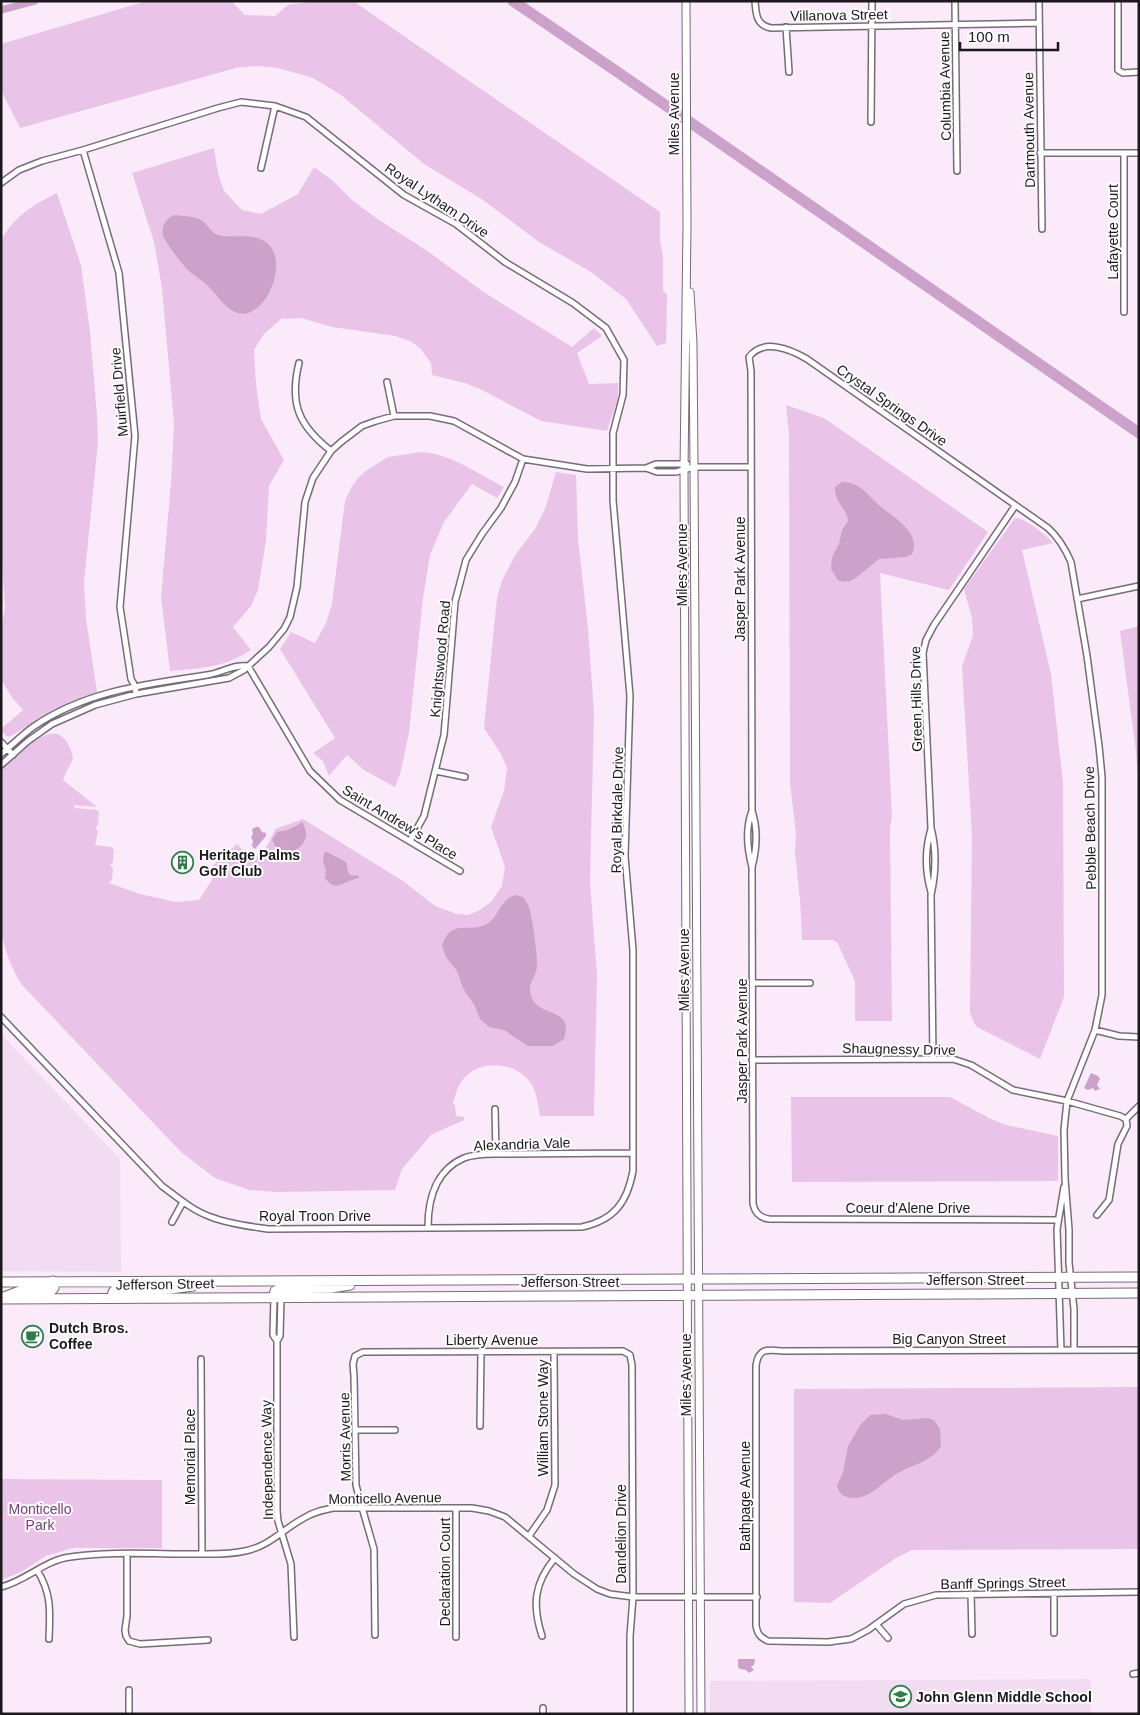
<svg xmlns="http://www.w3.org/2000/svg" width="1140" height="1715" viewBox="0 0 1140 1715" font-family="Arial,sans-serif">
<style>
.built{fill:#f1dcf1}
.green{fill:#e9c4e8}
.water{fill:#cca2cb}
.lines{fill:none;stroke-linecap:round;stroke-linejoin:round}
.canal{stroke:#cca2cb;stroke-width:7}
.river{stroke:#cca2cb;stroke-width:11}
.minor-casing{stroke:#786b78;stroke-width:8}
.tertiary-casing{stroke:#786b78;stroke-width:9}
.primary-casing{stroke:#786b78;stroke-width:11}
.minor{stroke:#fff;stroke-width:5}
.tertiary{stroke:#fff;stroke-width:7}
.primary{stroke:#fff;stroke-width:9}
.labels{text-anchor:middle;stroke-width:4;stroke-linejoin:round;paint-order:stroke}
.street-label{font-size:14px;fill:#1d181d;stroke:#fdfdfd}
.poi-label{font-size:14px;font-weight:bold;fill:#1d181d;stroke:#fdfdfd;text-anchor:start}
.park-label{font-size:14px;fill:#754176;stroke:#fdfdfd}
</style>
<rect width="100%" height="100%" fill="#faeafa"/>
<!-- built -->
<path class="built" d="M 1,1034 L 120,1159 L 121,1272 L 1,1271 Z
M 1091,1679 L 1091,1714 L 710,1714 L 710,1681 Z"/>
<!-- green -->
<path class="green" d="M 147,1 L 231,1 L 245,15 L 275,16 L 288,5 L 318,1 L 353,1 L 660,212 L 660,241 L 663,257 L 663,290 L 667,295 L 666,343 L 657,346 L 626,299 L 591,272 L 539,242 L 483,200 L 424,164 L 341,95 L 313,78 L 278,68 L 256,66 L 236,68 L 20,128 L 1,90 L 1,44 Z
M 214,148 L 218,173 L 224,191 L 242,210 L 261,214 L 298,194 L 314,167 L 333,181 L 353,201 L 379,220 L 426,250 L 485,293 L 572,347 L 594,328 L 602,336 L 577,353 L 589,384 L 618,383 L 618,399 L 607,431 L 541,421 L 480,389 L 465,383 L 432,375 L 431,363 L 421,349 L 412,342 L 396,336 L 332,327 L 301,318 L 281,319 L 264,334 L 254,350 L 256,384 L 261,419 L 284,460 L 269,486 L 266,540 L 258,590 L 251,606 L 233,627 L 251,650 C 223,668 202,668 170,671 L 161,597 L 171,483 L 174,424 L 162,288 L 154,242 L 132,173 Z
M 57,193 L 81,265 L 90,332 L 97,415 L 98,442 L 84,583 L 86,619 L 97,692 L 66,704 L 9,737 L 6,736 L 1,729 L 23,710 L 11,696 L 1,679 L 1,629 L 5,608 L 1,546 L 1,241 C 14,216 33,205 57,193 Z
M 786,405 L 824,418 L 988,532 L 949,590 L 880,573 L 892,816 L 890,828 L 892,1021 L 855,1021 L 855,981 L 837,942 L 832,940 L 802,940 L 800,900 L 795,853 L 796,833 L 790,784 L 789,434 Z
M 421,452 C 450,453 478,474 504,487 L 497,498 L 472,484 L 444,522 L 430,555 L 423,598 L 409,732 L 401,771 L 395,787 L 364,770 L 347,755 L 329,776 L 323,761 L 313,753 L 335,738 L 280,649 L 291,632 L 315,643 L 326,623 L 332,604 L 345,501 L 351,488 L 359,477 L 367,470 L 388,457 Z
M 556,472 L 576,475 L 578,538 L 588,629 L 594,712 L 590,882 L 597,975 L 594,1116 L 540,1116 C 538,1106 537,1093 532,1085 C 520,1064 486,1058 467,1075 C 459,1082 456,1093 453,1103 L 455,1106 L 456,1116 L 464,1117 L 464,1120 L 431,1135 L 402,1169 L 395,1190 L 276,1192 L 249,1190 L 215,1178 L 181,1152 L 22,985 C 11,968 5,951 1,930 L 1,768 C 25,753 59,705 73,757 C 72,764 65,772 63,780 L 97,807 L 74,805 L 74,808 L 97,810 L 99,813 L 98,825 L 95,828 L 98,831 L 95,845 L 112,847 L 114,850 L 113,862 L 110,865 L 113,868 L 112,880 L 109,883 L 140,894 L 176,902 L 199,900 L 212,880 L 209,869 L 237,844 C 258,869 266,850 275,829 L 303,819 L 403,881 L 435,906 L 457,914 L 468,915 L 480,910 L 492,901 L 502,886 L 505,867 L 491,827 L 504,791 L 507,768 L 501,754 L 484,728 L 497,598 L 502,580 L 516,554 L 535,529 L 545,509 Z
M 1015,518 C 1026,518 1046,535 1053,543 L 1022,550 L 1051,674 L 1063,783 L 1064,997 L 1040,1059 L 977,1027 L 974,1023 L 970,1013 L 972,836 L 962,667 L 973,635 L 972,618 L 964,589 Z
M 1139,626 L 1139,894 L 1139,790 L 1136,751 L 1120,631 Z
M 791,1097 L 950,1097 L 989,1118 L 1006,1125 L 1058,1136 L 1058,1181 L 792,1182 Z
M 1139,1387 L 1139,1549 L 912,1550 L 896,1558 L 830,1603 L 794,1602 L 794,1389 Z
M 1,1479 L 162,1480 L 162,1548 L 73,1548 L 46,1556 L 21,1572 L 1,1580 Z"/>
<!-- water -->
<path class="water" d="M 175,215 C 183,216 195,216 201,220 C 208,224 210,232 218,235 C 234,239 253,232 267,243 C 287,259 271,306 248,313 C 231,318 218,296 209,287 C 203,280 194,276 188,270 C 179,261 169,247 163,236 C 161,226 166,218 175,215 Z
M 842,482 C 861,482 867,495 880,506 C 893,517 922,533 912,554 L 906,557 L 879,559 L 857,577 L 850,581 L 844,582 L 838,580 L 831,569 L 832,557 L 839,544 L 842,530 L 848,521 C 847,508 834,502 835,487 Z
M 300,822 L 303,823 C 304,827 307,832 306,836 C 305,846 290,856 280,854 L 272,840 L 277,832 L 287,830 L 300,824 Z
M 256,827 L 259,827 L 262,832 L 266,833 L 266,836 L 255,849 L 252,846 L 253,841 L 251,837 L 253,834 L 252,829 Z
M 327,852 L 346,862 C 348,870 347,878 358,875 L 359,878 C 350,880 344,884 336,886 L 330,884 L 325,878 L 326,871 L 323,861 L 324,853 Z
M 515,895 L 523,897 C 525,900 528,903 529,907 C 532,915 538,959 537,967 C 536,975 530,982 530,989 C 532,1022 575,1002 564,1039 L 553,1046 L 528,1046 L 504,1030 L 489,1027 L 480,1019 L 474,1004 L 464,990 L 457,971 L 446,957 L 442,946 C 451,918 467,933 485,925 C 500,918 498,901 515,895 Z
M 1091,1073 L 1098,1076 L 1100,1079 L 1097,1085 L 1100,1089 L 1095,1091 L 1093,1088 L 1088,1090 L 1084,1088 Z
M 886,1414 L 903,1420 L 927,1418 L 934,1420 L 940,1429 L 941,1446 C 931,1462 914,1464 898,1473 C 883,1481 868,1503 847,1497 C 841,1495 839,1492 837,1486 L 843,1472 L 848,1446 L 861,1424 L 870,1415 Z
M 738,1659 L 755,1659 L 754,1665 L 751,1667 L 754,1670 L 749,1673 L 746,1670 L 740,1669 L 738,1667 Z"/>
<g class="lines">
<!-- canal -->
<path class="canal" d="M 1,10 L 35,1"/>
<!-- river -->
<path class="river" d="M 513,1 L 616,71 L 1139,433"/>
<defs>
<path id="minor" d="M 755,1 C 756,14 756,25 771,28 L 1039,23
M 955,1 L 957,171
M 1039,1 L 1042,229
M 1118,1 L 1118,70 L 1123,73 L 1139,72
M 786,27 L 789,72
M 871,122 L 872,1
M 83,150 L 119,273 L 135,436 L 120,607 L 131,679 L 135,686 L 136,694
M 1040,153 L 1139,153
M 261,168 L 275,106
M 1,183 L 19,170 L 42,161 L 83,150 L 218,108 L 241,102 L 275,106 L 306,117 L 404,195 L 456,224 L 505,262 L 573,303 L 606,328 L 624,360 L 623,395 L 613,433 L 613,500 L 630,696 L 625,856 L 633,950 L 633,1171 C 627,1203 614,1220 582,1227 L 268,1229 C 248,1226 229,1224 211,1217 C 193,1211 177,1197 162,1186 L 1,1017
M 1124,312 L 1124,153
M 299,363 C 289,404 299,426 331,451
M 387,382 L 394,416
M 646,468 L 656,464 L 687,464
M 1077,599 L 1139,586
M 248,666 L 310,771 L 340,800 L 460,871
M 1,742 L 13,755
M 1,754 C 12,745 22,735 33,727 C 85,691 146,684 207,675 C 221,673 234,664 248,666
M 1,765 L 28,741 L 52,724 L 95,705 L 136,694 L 229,678 L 244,670 L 269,647 L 284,629 L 290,617 L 297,587 L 305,502 L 313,478 L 331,451 L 341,442 L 362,426 L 376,421 L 394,416 L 430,416 L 454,421 L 523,459 L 587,469 L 646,468 L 657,472 L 676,472 L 694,467 L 751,467
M 436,771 L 465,777
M 752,811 C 745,829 747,848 752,867 L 753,1204 C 755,1213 760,1218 769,1219 L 1058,1220
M 410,841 L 424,816 L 444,735 L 455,602 L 466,560 L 482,534 L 501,508 L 515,482 L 523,459
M 752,867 C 757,848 758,829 752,811 L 751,371 L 749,357 C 763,338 790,349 807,359 L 1048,528 C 1059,538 1065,548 1071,562 L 1087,656 L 1099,746 L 1102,777 L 1102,995 L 1095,1030 L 1067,1101 L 1064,1130 L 1065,1179 L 1069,1230 L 1069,1263 L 1074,1309 L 1074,1350
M 931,892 C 925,871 925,849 931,829
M 753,983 L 810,983
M 1095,1030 L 1119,1036 L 1139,1037
M 933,1059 L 931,895 C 936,872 937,851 931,828 L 923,653 L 926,640 L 934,625 L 1015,506
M 752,1060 L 953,1059 L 971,1065 L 1013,1090 L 1067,1101 L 1120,1116 L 1126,1119 L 1127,1126 L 1118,1144 L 1109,1200 L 1097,1215
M 495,1109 L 496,1154
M 1126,1119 L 1139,1106
M 172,1222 L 183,1202
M 428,1227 C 428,1199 436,1170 464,1158 C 474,1154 486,1154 496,1154 L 633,1153
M 274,1297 L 273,1335 L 277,1341
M 281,1297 L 280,1336 L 277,1341 L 277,1511 L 278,1521 L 291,1564 L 294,1637
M 1061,1350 L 1057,1229 L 1064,1187
M 1139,1350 L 783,1351 C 768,1350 759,1347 756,1365 L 756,1626 C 758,1635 760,1637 768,1641 L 828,1642 L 851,1639 L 868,1630 L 904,1604 L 936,1595 L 1139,1592
M 201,1359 L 202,1554
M 480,1426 L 481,1351
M 356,1430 L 395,1430
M 529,1536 L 547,1510 L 555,1485 L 554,1352
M 127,1555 L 127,1616 L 125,1630 L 126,1636 L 129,1641 L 140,1644 L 208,1640
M 37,1570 C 52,1594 50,1612 49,1639
M 1,1587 C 26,1581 45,1560 70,1557 C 108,1551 154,1554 192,1554 C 210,1554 228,1555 245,1551 C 270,1546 283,1529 304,1518 C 313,1512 323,1510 333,1508 L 472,1508 L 489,1511 L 505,1517 L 574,1574 L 597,1589 L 610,1594 L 633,1597 L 757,1597
M 971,1594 L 972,1634
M 876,1624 L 888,1638
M 1054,1633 L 1054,1593
M 375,1635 L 374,1549 L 359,1497 L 356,1485 L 354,1376 L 353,1364 L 355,1356 L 363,1352 L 623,1351 L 630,1355 L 632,1365 L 633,1597 L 630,1636 L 630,1714
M 542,1636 C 532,1605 534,1583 555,1558
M 456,1637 L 456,1508
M 1133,1674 L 1139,1673
M 129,1690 L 129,1714
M 543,1708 L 543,1714"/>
<path id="tertiary" d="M 686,1 L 687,226 L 684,470 L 689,1714
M 690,292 L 693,344 L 694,467 L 701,1714"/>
<path id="primary" d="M 1,1282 L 1139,1277
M 4,1297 L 20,1291 L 52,1290 L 54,1288 L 53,1281
M 274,1297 L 275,1291 L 280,1289 L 331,1288 L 350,1285
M 112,1298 L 113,1292 L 115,1290 L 170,1289 L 193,1286
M 1,1299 L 1139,1293"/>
</defs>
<!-- minor casing -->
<use href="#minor" class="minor-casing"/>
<!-- tertiary casing -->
<use href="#tertiary" class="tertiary-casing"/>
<!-- primary casing -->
<use href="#primary" class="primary-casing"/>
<!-- minor -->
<use href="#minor" class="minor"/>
<!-- tertiary -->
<use href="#tertiary" class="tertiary"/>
<!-- primary -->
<use href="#primary" class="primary"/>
</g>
<!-- icons -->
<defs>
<symbol id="building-ring" viewBox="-11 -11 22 22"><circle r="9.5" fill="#fdfdfd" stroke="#307b49" stroke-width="1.5"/><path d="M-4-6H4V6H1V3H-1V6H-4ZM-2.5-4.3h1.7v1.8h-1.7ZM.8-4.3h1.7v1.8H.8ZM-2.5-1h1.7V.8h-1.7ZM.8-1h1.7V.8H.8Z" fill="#307b49"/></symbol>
<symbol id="cafe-ring" viewBox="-11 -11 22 22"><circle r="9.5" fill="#fdfdfd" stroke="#307b49" stroke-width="1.5"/><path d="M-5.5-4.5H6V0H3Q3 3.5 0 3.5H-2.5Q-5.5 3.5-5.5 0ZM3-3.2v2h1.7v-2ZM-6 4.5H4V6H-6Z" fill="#307b49"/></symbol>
<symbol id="school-ring" viewBox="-11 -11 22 22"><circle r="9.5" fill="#fdfdfd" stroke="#307b49" stroke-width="1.5"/><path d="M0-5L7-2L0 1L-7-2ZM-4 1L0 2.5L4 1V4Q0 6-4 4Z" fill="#307b49"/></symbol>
</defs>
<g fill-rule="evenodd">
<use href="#building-ring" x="170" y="850" width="25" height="25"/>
<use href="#cafe-ring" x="20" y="1324" width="25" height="25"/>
<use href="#school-ring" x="888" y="1684" width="25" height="25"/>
</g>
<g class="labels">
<!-- street labels -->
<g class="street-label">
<text transform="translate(839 15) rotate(-1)" y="5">Villanova Street</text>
<text transform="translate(945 86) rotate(-91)" y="5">Columbia Avenue</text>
<text transform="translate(674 114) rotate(-90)" y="5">Miles Avenue</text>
<text transform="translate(1029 130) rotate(-91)" y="5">Dartmouth Avenue</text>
<text transform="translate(437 200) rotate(34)" y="5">Royal Lytham Drive</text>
<text transform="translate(1113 232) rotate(-90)" y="5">Lafayette Court</text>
<text transform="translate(119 392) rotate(-95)" y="5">Muirfield Drive</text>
<text transform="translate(892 405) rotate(35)" y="5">Crystal Springs Drive</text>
<text transform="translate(682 565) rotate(-90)" y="5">Miles Avenue</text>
<text transform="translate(740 579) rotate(-90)" y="5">Jasper Park Avenue</text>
<text transform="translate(440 659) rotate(-85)" y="5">Knightswood Road</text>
<text transform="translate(916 699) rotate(-91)" y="5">Green Hills Drive</text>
<text transform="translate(617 810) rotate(-89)" y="5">Royal Birkdale Drive</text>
<text transform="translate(400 822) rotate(31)" y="5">Saint Andrew's Place</text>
<text transform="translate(1090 828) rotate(-91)" y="5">Pebble Beach Drive</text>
<text transform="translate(684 970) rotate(-90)" y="5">Miles Avenue</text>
<text transform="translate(742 1041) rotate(-90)" y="5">Jasper Park Avenue</text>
<text transform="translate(899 1049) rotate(1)" y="5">Shaugnessy Drive</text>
<text transform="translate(522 1144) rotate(-2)" y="5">Alexandria Vale</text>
<text x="908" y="1213">Coeur d'Alene Drive</text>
<text x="315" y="1221">Royal Troon Drive</text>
<text x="975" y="1285">Jefferson Street</text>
<text x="570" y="1287">Jefferson Street</text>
<text transform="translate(165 1284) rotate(-1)" y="5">Jefferson Street</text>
<text x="949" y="1344">Big Canyon Street</text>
<text x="492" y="1345">Liberty Avenue</text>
<text transform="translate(686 1375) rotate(-90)" y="5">Miles Avenue</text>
<text transform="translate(543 1418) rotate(-90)" y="5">William Stone Way</text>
<text transform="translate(345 1437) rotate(-91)" y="5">Morris Avenue</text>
<text transform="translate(190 1457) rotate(-90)" y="5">Memorial Place</text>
<text transform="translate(267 1460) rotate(-91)" y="5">Independence Way</text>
<text transform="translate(745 1496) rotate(-90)" y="5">Bathpage Avenue</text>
<text transform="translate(385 1498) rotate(-1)" y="5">Monticello Avenue</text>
<text transform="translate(621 1534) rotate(-90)" y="5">Dandelion Drive</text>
<text transform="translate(445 1572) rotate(-90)" y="5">Declaration Court</text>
<text transform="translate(1003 1583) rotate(-1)" y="5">Banff Springs Street</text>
</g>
<!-- poi labels -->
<g class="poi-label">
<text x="199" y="860">Heritage Palms<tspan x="199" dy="16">Golf Club</tspan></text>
<text x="49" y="1333">Dutch Bros.<tspan x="49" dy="16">Coffee</tspan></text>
<text x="916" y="1702">John Glenn Middle School</text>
</g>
<!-- park labels -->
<g class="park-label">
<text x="40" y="1514">Monticello<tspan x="40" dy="16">Park</tspan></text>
</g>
</g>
<!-- border -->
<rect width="1140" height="1715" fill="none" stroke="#1d181d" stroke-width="5"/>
<!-- scale -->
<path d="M960 42v8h98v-8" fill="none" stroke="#1d181d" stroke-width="2.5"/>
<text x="968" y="42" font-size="15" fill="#1d181d" stroke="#fdfdfd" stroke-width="4" paint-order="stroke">100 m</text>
</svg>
